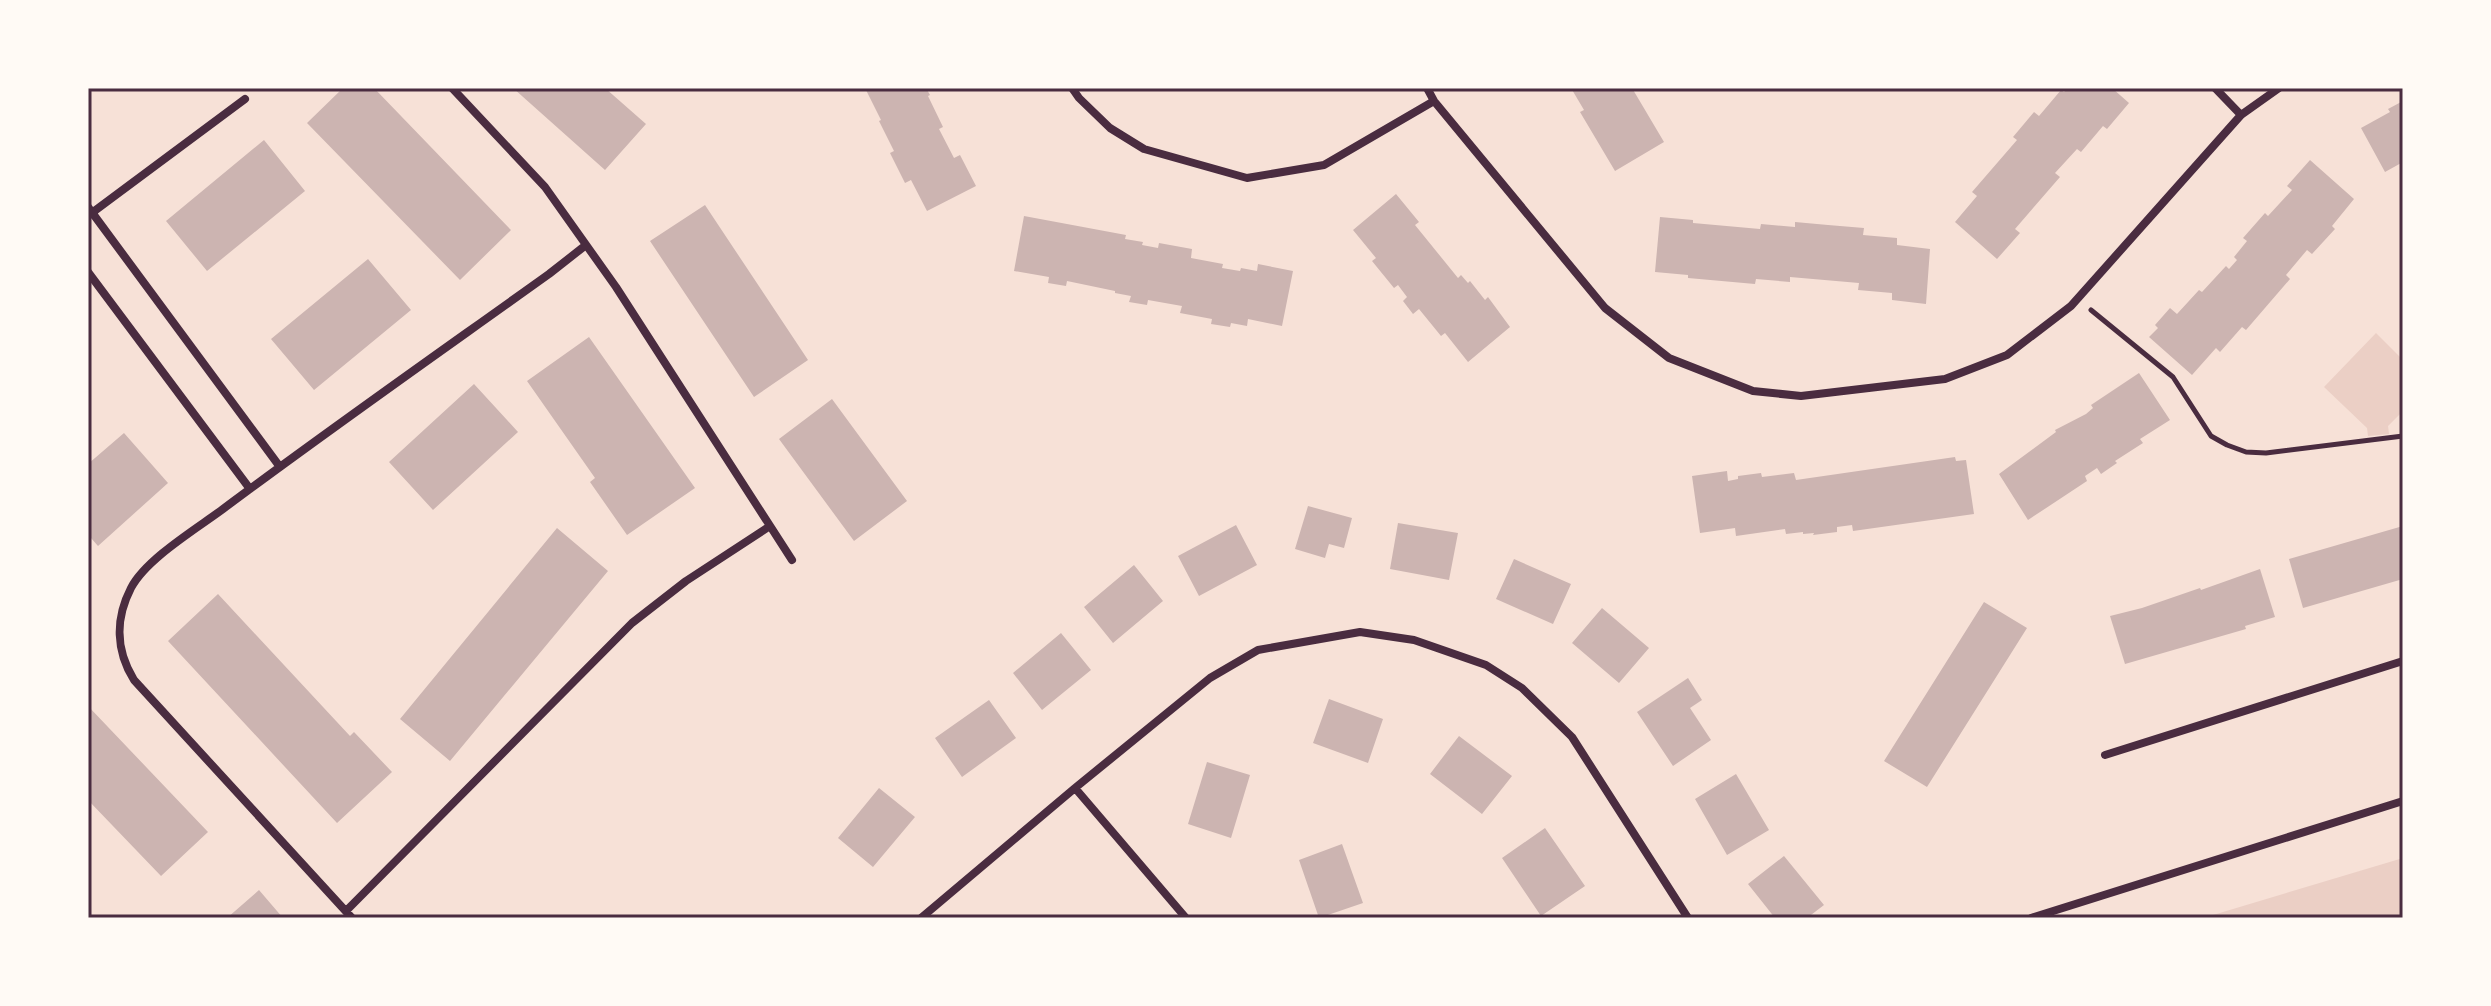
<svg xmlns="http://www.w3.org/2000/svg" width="2491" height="1006" viewBox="0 0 2491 1006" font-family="Rubik,sans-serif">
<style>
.green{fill:#ebcfc5}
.building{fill:#ccb4b1}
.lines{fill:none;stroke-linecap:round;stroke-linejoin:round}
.path{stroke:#4a2c40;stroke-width:5}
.minor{stroke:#4a2c40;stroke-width:8}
.neatline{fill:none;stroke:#4a2c40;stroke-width:3}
</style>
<rect width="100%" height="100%" fill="#f7e1d7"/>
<!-- green -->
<path class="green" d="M 2376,333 L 2403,360 L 2403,411 L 2388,426 L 2389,434 L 2368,436 L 2367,428 L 2324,387 Z
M 2403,858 L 2403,918 L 2203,918 Z"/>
<!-- building -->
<path class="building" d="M 343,88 L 374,88 L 511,230 L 460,280 L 307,123 Z
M 513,88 L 605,88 L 646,124 L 605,170 Z
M 865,88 L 926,88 L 930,95 L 928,96 L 943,127 L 939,129 L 954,158 L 960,155 L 976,186 L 927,211 L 911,180 L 905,183 L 890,153 L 894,151 L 879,121 L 881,120 Z
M 1571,88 L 1632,88 L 1664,142 L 1615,171 L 1580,112 L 1584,110 Z
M 2068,88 L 2112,88 L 2129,103 L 2107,129 L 2103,126 L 2081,152 L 2077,149 L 2055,173 L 2060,177 L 2015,229 L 2020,233 L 1997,259 L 1955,222 L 1977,196 L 1972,192 L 2017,140 L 2013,137 L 2034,112 L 2039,116 L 2061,90 L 2064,92 Z
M 2403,101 L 2403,162 L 2385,172 L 2361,128 L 2390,112 L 2388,109 Z
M 264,140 L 305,191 L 207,271 L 166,221 Z
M 2310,160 L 2354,199 L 2332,226 L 2335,229 L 2312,254 L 2307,250 L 2286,275 L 2290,279 L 2246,330 L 2242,327 L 2220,352 L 2216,348 L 2192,375 L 2149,337 L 2158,328 L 2155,325 L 2170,308 L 2177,314 L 2199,290 L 2202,292 L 2226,266 L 2229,269 L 2237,260 L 2234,257 L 2247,241 L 2243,238 L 2265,213 L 2268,216 L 2292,190 L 2287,186 Z
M 1396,194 L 1419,222 L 1415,225 L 1458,278 L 1461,275 L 1468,283 L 1470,281 L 1485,300 L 1488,297 L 1510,327 L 1468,362 L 1445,333 L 1441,336 L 1419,309 L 1413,314 L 1403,301 L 1407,297 L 1398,285 L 1394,288 L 1372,261 L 1376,258 L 1353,230 Z
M 705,205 L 808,360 L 754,397 L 650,241 Z
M 1024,216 L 1126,235 L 1125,239 L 1143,242 L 1142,245 L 1158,248 L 1159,243 L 1192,249 L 1191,258 L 1223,264 L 1222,268 L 1240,271 L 1241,268 L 1257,271 L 1258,264 L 1293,271 L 1282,326 L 1248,319 L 1247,326 L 1231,323 L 1230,327 L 1211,324 L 1212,319 L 1180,313 L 1182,306 L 1148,300 L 1147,305 L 1129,302 L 1131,296 L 1115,293 L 1115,291 L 1067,281 L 1066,286 L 1048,283 L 1049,277 L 1014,271 Z
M 1660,217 L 1693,220 L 1693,223 L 1760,229 L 1761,224 L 1795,227 L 1795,222 L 1828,225 L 1864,228 L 1863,235 L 1897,238 L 1897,245 L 1930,249 L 1926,304 L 1892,300 L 1892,293 L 1858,290 L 1859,283 L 1790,277 L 1790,282 L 1756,279 L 1755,284 L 1688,278 L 1688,275 L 1655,272 Z
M 368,259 L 411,310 L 314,390 L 271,339 Z
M 589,337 L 695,488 L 627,535 L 590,482 L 595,478 L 527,381 Z
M 2139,373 L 2170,420 L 2140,439 L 2143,443 L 2115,461 L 2117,463 L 2101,474 L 2097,468 L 2085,476 L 2087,481 L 2028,520 L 1999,474 L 2056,432 L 2055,430 L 2086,414 L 2093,408 L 2091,405 Z
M 474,384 L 518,432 L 433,510 L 389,462 Z
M 832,399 L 907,501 L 854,541 L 779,439 Z
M 124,433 L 168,483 L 98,546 L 91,538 L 88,540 L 88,464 Z
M 1955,457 L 1956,461 L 1966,460 L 1974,514 L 1853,531 L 1852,525 L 1837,527 L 1837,532 L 1813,535 L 1814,533 L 1803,534 L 1803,532 L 1786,534 L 1785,529 L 1736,536 L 1735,528 L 1700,533 L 1692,476 L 1727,471 L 1728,481 L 1738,479 L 1738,476 L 1761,473 L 1762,477 L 1794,473 L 1796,480 Z
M 1308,506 L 1352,518 L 1344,548 L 1329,544 L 1325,558 L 1295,549 Z
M 1398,523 L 1458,533 L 1449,580 L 1390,569 Z
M 1236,525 L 1257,565 L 1199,596 L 1178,556 Z
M 2403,526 L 2403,579 L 2303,608 L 2289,559 Z
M 557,528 L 608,571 L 450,761 L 400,719 Z
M 1514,559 L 1571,584 L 1553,624 L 1496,599 Z
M 1134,565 L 1163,601 L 1113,643 L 1084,607 Z
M 2260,569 L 2275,617 L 2245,626 L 2246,629 L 2125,664 L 2110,616 L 2142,608 L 2200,588 L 2201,590 Z
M 218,594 L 350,736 L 354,732 L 392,772 L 337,823 L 168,641 Z
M 1984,602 L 2027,628 L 1927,787 L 1884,761 Z
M 1602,608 L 1649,648 L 1619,683 L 1572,643 Z
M 1061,633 L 1091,670 L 1042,710 L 1013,673 Z
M 1688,678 L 1702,700 L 1690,708 L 1711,740 L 1673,766 L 1637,712 Z
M 1329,699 L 1383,719 L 1368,763 L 1313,743 Z
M 989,700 L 1016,738 L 962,777 L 935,738 Z
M 88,706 L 208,832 L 161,876 L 88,800 Z
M 1459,736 L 1512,776 L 1482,814 L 1430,774 Z
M 1207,762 L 1250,775 L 1231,838 L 1188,824 Z
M 1736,774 L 1769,830 L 1727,855 L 1695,799 Z
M 879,788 L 915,817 L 873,867 L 838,838 Z
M 1545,828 L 1585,886 L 1541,916 L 1502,858 Z
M 1342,844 L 1363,903 L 1319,918 L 1299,860 Z
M 1784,856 L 1824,905 L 1807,918 L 1775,918 L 1748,884 Z
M 259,890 L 283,918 L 227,918 Z"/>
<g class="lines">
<!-- path -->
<path class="path" d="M 2091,310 L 2173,377 L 2211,436 L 2227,445 L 2246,452 L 2266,453 L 2403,436"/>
<!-- minor -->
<path class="minor" d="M 452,88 L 545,187 L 616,287 L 792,560
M 1072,88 L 1079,98 L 1110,128 L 1144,149 L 1247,178 L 1324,165 L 1434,101
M 1427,88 L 1434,101 L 1605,308 L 1669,358 L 1753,391 L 1801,396 L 1945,379 L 2007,355 L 2071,306 L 2241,115 L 2279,88
M 2215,88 L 2241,115
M 88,207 L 280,467
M 89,215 L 245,99
M 88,272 L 250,489
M 2105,755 L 2403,661
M 1075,788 L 1186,918
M 346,911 L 632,623 L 686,581 L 770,526
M 352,918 L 134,680 C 116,651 115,619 131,588 C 146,559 196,529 223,509 C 330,429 440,352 549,274 L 586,245
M 921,918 L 1075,788 L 1210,678 L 1258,650 L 1360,632 L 1414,640 L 1486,665 L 1522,688 L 1572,737 L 1688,918
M 2031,918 L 2403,801"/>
</g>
<!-- border -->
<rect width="2491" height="1006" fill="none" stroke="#fffaf5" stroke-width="180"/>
<rect x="90" y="90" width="2311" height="826" class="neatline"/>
</svg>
